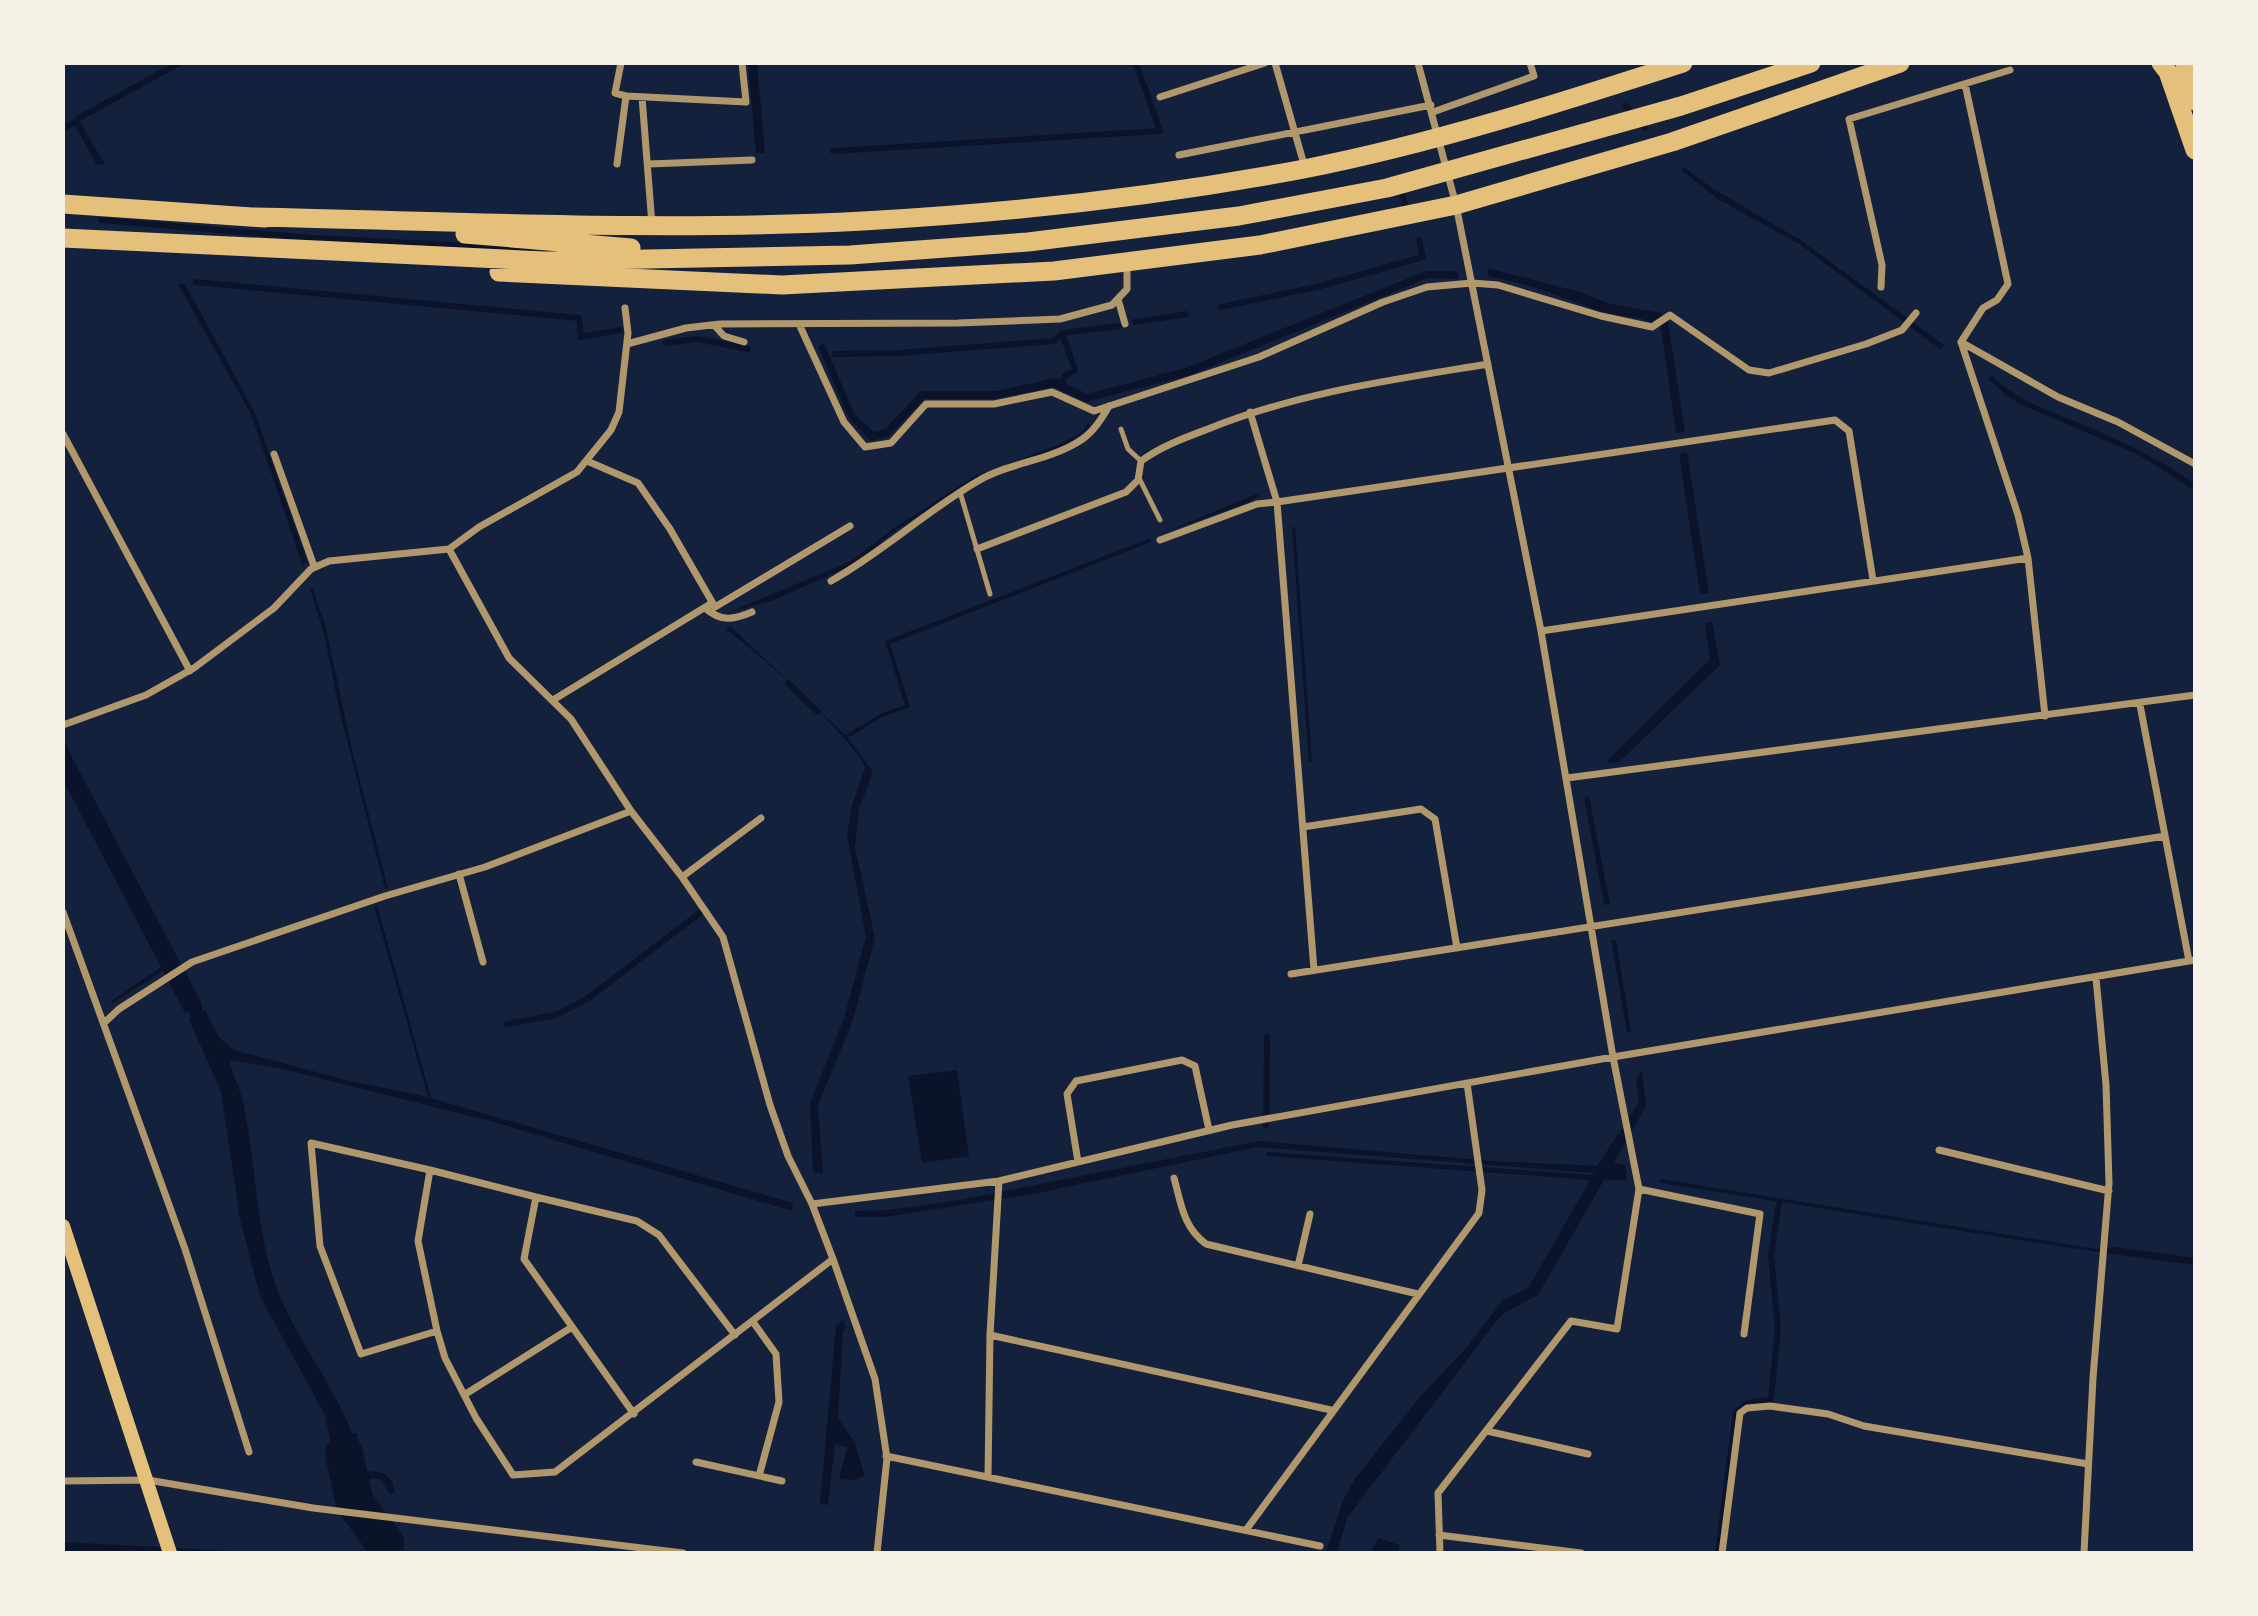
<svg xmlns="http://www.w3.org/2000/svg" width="2258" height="1616" viewBox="0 0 2258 1616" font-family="Poppins,sans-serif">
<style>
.water{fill:#0b132b}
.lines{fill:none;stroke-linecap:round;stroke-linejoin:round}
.stream{stroke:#0b132b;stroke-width:6}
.river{stroke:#0b132b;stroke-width:38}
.service{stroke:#b1986c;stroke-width:5}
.minor{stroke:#b1986c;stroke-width:7}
.secondary{stroke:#e5c07b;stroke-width:14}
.trunk{stroke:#e5c07b;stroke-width:19}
</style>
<rect width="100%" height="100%" fill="#14213d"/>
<!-- water -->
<path class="water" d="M 748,63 L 757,63 L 765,153 L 756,153 Z
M 77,118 L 105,164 L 97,165 L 75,126 L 63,132 L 63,125 Z
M 1685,168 L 1712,188 L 1802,241 L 1944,345 L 1940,349 L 1799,244 L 1718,199 L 1680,169 Z
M 1487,268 L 1580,292 L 1610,304 L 1661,313 L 1668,322 L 1685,432 L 1676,433 L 1661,328 C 1645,315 1623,318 1604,312 C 1566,300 1528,282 1489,277 Z
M 1426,271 L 1457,271 L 1459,279 L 1428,278 L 1190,375 L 1085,402 L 1054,387 L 995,399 L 924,399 L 889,436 L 871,441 L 849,418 L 818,346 L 824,343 L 855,415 L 874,432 L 885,429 L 921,391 L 996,391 L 1055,378 L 1087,394 L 1185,368 Z
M 178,284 L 185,284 L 255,413 L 307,562 L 302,564 L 251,414 Z
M 1992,376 C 2020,403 2056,413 2091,428 C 2128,444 2163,461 2195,484 L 2195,491 L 2141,456 L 2022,405 L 2007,396 L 1989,379 Z
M 1088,423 L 1090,427 L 1064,446 L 975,479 L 896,530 L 854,564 L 774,600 L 725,614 L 851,561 L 894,528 L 975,476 L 1063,443 L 1083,431 Z
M 1687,452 L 1709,593 L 1700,594 L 1679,454 Z
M 1257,494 L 1259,496 L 1249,502 L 1158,535 Z
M 1292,527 L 1295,527 L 1312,762 L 1309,763 Z
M 1151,538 L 1151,542 L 890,644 L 910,707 L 882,717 L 848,738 L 873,772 L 859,809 L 855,847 L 875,938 L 852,1023 L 818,1105 L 823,1174 L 813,1171 L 810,1103 L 844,1018 L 866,937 L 847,836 L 852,805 L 865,767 C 852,737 755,649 726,630 L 730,626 L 845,735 L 882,713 L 905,705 L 885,641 Z
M 312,587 L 325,624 L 354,758 L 388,888 L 385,889 L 339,709 L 325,638 L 310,588 Z
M 1712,622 L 1720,665 L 1618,763 L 1606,762 L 1710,659 L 1705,623 Z
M 63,740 L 202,1004 L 202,1011 L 205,1010 L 219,1037 L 234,1050 L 350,1081 L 428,1097 L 374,906 L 377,905 L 431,1098 L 793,1203 L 792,1211 L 494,1122 L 279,1068 L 229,1060 C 234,1078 242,1093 245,1111 C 256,1168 256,1225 274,1280 C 292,1335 331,1379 352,1433 L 357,1433 L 366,1474 L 370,1471 L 383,1473 L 392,1481 L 395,1492 L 390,1495 L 382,1480 L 372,1478 L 357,1488 L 363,1505 L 338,1504 L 342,1496 L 328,1449 L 332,1448 L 325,1415 L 260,1296 L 240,1219 L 221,1092 L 189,1019 L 191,1017 L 189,1012 L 185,1013 L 163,971 L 113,1003 L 111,1001 L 161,967 L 63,780 Z
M 1589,796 L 1610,904 L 1604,905 L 1584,797 Z
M 1611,940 L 1616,940 L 1631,1031 L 1627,1032 Z
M 957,1070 L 969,1156 L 922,1163 L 908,1076 Z
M 1642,1070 L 1646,1106 L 1614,1163 L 1625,1165 L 1627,1180 L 1604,1180 L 1538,1295 L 1503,1314 L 1494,1324 L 1347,1518 L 1337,1553 L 1326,1553 L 1343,1500 L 1355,1479 L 1417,1400 L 1468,1346 L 1502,1301 L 1529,1287 L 1590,1180 L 1280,1157 L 1267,1156 L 1267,1152 L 1593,1175 L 1594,1173 L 1258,1147 L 1038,1193 L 885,1217 L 855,1217 L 855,1211 L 887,1210 L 954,1201 L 1259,1141 L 1492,1161 L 1597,1166 L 1639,1102 L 1636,1079 Z
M 1660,1179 L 2096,1249 L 2116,1247 L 2195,1258 L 2195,1265 C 2016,1242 1838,1210 1660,1183 Z
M 843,1320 L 846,1328 L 843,1330 L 838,1418 L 854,1441 L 865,1476 L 854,1480 L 839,1479 L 847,1447 L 835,1444 L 828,1505 L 820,1504 L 836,1325 Z
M 1378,1538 L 1400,1545 L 1398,1549 L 1401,1553 L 1371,1553 Z
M 63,1542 L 272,1553 L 63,1553 Z"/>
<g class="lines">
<!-- stream -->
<path class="stream" d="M 1626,106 L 1645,128
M 79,118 L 179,63
M 833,151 L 1160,131 L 1136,63
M 1401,189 L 1405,206
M 101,220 L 313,238 L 529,249
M 196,282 L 579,318 L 581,337 L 620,330
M 1221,307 L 1317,287 L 1423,257 L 1419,240
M 1135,322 L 1186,314
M 665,343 L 697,339 L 748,349
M 835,354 L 899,353 L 1054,341 L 1062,333 L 1120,326
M 1060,385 L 1065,376 L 1075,370 L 1062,333
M 788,683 L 818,712
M 507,1024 L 556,1015 L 587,999 L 701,912
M 1266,1125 L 1267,1037
M 1718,1553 L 1736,1412 L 1748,1403 L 1771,1400 L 1778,1328 L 1771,1255 L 1779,1203"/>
<!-- river -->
<path class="river" d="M 344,1454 L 355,1503 L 385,1543 L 384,1553"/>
<!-- service -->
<path class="service" d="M 1121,429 L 1128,449 L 1141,461
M 1139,478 L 1160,520
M 960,492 L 990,594"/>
<!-- minor -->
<path class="minor" d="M 1275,63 L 1305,168
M 1418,63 L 1456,205 L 1541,631 L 1613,1057 L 1639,1189 L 1617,1329 L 1571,1321 L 1438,1493 L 1440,1553
M 626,96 L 746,102 L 742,63
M 642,97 L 652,225
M 1160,97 L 1265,63
M 1433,112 L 1534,76 L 1530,63
M 1179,155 L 1431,105
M 617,164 L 626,96 L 615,93 L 621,63
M 649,164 L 752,160
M 1881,287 L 1882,265 L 1849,119 L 2010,70
M 1118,299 L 1125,324
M 799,324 L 844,422 L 865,447 L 891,443 L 926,404 L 994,404 L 1052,392 L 1094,411 L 1259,357 L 1383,302 L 1427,287 L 1472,283 L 1498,285 L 1601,316 L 1652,327 L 1670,315 L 1749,370 L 1769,373 L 1866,344 L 1902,330 L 1916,313
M 714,325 L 724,336 L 744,342
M 1961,342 L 2018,515 L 2028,558 L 2045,716
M 1961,342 L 1983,308 L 1997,300 L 2008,284 L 1965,84
M 1961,342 L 2058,397 L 2118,422 L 2195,464
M 627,344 L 686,328 L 720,324 L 958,323 L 1060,319 L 1112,305 L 1127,289 L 1127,264
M 63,434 L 190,671
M 274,454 L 314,566
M 587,461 L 638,483 L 670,529 L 715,607 L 850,526
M 1160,540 L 1257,504 L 1277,502 L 1250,412
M 449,549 L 509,658 L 571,719 L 631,811 L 682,877 L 723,937 L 770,1105 L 788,1156 L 812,1204 L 833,1259 L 875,1379 L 887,1458 L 877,1553
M 977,549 L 1126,492 L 1138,480 L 1141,461 C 1162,446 1184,438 1208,429 C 1300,392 1391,380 1488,364
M 831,581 C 883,552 926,511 978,481 C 1008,463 1047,461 1078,442 C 1092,434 1101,420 1109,406
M 705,608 C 721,622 733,620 752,612
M 1541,631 L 2028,558
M 553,700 L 712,603
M 2140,705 L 2189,961
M 63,725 L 146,695 L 194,668 L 274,608 L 311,569 L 329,561 L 449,549 L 479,527 L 577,472 L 611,430 L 619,412 L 628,333 L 625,308
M 1567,778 L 2195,695
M 1303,827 L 1421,809 L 1435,819 L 1457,948
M 459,874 L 483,962
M 682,877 L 761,818
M 63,912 L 185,1249 L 249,1452
M 1314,970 L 1277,502 L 1835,420 L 1849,431 L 1873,580
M 1291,974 L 2165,836
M 104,1023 L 119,1009 L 192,962 L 385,896 L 485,867 L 631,811
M 1939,1150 L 2109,1191
M 1078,1162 L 1067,1094 L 1076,1081 L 1182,1060 L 1195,1066 L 1209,1130
M 430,1170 L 311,1143 L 320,1246 L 361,1354 L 437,1331
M 1174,1178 C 1181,1203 1183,1227 1206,1244 L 1418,1294
M 999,1181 L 1232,1125 L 1613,1057 L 2195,960
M 1639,1189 L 1760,1214 L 1744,1334
M 536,1197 L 637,1221 L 659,1235 L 735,1335
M 812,1204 L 999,1181 L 990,1335 L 988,1477
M 1298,1266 L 1310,1214
M 753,1322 L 776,1354 L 779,1402 L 759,1476
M 990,1335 L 1331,1410
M 464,1395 L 572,1327
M 634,1414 L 524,1259 L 536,1197 L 430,1170 L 418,1241 L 437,1331 L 445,1358 L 476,1418 L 513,1475 L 555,1472 L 833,1259
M 1487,1431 L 1588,1454
M 886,1456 L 1320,1546
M 696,1462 L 782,1481
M 63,1481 L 148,1480 L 313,1508 L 683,1553
M 1246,1530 L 1479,1213 L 1482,1190 L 1467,1083
M 1439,1535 L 1581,1553
M 1722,1553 L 1740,1413 L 1747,1408 L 1770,1406 L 1828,1414 L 1864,1426 L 2088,1464
M 2084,1553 L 2093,1378 L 2109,1183 L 2106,1085 L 2096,978"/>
<!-- secondary -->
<path class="secondary" d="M 63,1226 L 170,1553"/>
<!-- trunk -->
<path class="trunk" d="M 2161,63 L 2168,72 L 2195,150
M 2185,63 L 2195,101
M 63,204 L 265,218
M 252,217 C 455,221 660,232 863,221 C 1010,213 1160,196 1304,169 C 1432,144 1559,103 1683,63
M 465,234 L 631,248
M 63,238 L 544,261 L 850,255 L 1028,242 L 1239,216 L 1387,188 L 1681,106 L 1811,63
M 499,272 L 782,285 L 1054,271 L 1260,245 L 1456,205 L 1672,142 L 1900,63"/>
</g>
<!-- border -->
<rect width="2258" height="1616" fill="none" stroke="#f6f1e7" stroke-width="130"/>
</svg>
